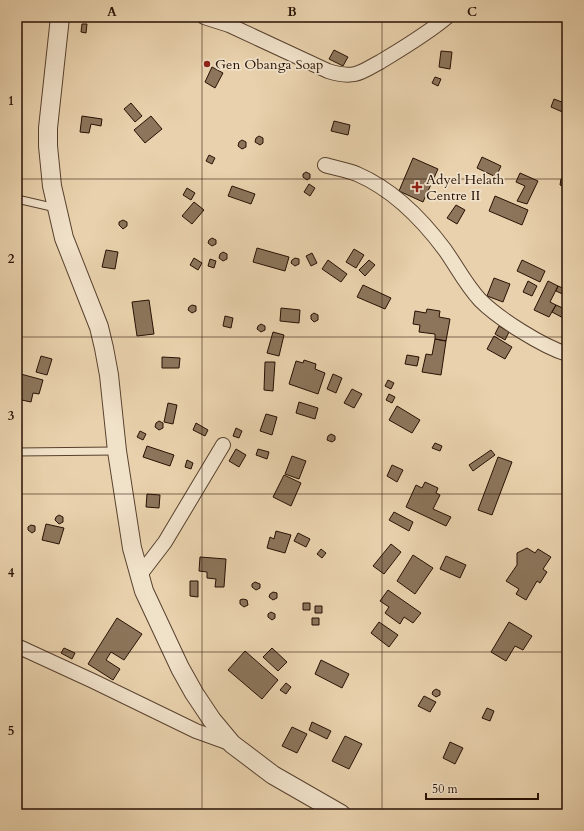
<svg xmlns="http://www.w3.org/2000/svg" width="584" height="831" viewBox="0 0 584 831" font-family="Cardo,serif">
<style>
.building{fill:#8c755b;stroke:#281104}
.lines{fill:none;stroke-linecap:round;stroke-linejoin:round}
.service-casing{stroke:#58412e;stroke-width:9}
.minor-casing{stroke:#58412e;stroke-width:16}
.tertiary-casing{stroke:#58412e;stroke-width:20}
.service{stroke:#f0e1c9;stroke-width:7}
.minor{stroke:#f0e1c9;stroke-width:14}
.tertiary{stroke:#f0e1c9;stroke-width:18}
.grid{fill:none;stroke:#281104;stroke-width:1;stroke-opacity:0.55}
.poi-dot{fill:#8f2418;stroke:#f0e1c9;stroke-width:1.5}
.labels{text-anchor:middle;stroke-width:3.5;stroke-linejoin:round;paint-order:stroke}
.poi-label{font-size:14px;fill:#281104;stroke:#f0e1c9;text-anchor:start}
.neatline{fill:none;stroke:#281104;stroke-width:1.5}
.grid-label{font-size:13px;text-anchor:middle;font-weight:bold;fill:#281104}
</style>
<rect width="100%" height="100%" fill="#e8d1ac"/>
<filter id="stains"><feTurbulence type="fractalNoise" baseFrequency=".005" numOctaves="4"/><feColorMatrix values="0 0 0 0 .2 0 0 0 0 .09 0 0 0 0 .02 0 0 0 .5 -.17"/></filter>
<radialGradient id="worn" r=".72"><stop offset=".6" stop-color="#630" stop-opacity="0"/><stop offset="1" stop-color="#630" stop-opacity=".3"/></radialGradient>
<!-- building -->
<path class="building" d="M 82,24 L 87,24 L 86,33 L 81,32 Z
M 334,50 L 348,57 L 343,66 L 329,59 Z
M 441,51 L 452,52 L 450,69 L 439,67 Z
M 212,67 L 223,73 L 215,88 L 205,82 Z
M 435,77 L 441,79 L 438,86 L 432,83 Z
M 554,99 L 567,104 L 567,114 L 551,107 Z
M 131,103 L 142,116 L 135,122 L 124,109 Z
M 82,116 L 102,119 L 101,126 L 91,124 L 89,133 L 80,132 Z
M 151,116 L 162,129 L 145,143 L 134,130 Z
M 334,121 L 350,125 L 348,135 L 331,131 Z
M 259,136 L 263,138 L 263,143 L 260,145 L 255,142 L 256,138 Z
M 242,140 L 246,142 L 246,147 L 242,149 L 238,146 L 239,142 Z
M 209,155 L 215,158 L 212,164 L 206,161 Z
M 482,157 L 501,166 L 496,177 L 477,168 Z
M 413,158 L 438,169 L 423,202 L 399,191 Z
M 306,172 L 310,174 L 310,178 L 307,180 L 303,177 L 303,174 Z
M 520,173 L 538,181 L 527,204 L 517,201 L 525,186 L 516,182 Z
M 566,178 L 567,179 L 566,187 L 560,185 L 561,179 Z
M 309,184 L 315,188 L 310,196 L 304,192 Z
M 232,186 L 255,194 L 251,204 L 228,196 Z
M 187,188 L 195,193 L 191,200 L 183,195 Z
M 495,196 L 528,210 L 522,225 L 489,211 Z
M 194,202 L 204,210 L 192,224 L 182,216 Z
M 456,205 L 465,210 L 457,224 L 447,218 Z
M 123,220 L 127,222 L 127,226 L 123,229 L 119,225 L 119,222 Z
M 212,238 L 216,240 L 216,244 L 212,246 L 208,243 L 209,240 Z
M 257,248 L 289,257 L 285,271 L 253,262 Z
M 354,249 L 364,255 L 356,268 L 346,262 Z
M 106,250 L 118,252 L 115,269 L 102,267 Z
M 223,252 L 227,254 L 227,259 L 223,261 L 219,258 L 220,254 Z
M 312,253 L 317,263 L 311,266 L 306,256 Z
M 194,258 L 202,263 L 198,270 L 190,265 Z
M 295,258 L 299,259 L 299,264 L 295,266 L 291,263 L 292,260 Z
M 210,259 L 216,261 L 214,268 L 208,266 Z
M 328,260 L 347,274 L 341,282 L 322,269 Z
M 369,260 L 375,265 L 365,276 L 359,270 Z
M 522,260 L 545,271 L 540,282 L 517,271 Z
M 494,278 L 510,284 L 503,302 L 487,296 Z
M 528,281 L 537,286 L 532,296 L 523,292 Z
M 548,281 L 558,286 L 550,302 L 556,305 L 549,317 L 534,310 Z
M 363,285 L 391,298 L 385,309 L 357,297 Z
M 558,286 L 567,290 L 567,296 L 556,291 Z
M 149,300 L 154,334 L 137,336 L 132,302 Z
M 567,304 L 567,320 L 552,312 L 556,305 L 565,309 Z
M 192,305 L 196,306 L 196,311 L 192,313 L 188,310 L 189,307 Z
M 281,308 L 300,310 L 299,323 L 280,321 Z
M 427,309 L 440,311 L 439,317 L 450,319 L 446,341 L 435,339 L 435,334 L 419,332 L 420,325 L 413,324 L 415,311 L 426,313 Z
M 314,313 L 318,315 L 318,320 L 314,322 L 311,319 L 311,315 Z
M 225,316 L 233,318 L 231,328 L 223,326 Z
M 261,324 L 265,326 L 265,330 L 261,332 L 257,329 L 258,326 Z
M 499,326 L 509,332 L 505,340 L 495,334 Z
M 273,332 L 284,335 L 279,356 L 267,353 Z
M 494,336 L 512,347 L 505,359 L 487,349 Z
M 435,339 L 446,341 L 441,375 L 422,372 L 426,354 L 432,355 Z
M 407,355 L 419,357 L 417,366 L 405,364 Z
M 41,356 L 52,359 L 47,375 L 36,372 Z
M 162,357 L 180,358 L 179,368 L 162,368 Z
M 304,360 L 316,364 L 315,369 L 325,373 L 318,394 L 289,384 L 296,361 L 303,363 Z
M 265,362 L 275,362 L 273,391 L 264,390 Z
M 17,373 L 43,380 L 39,394 L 33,393 L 31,402 L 17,399 L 19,392 L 17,392 Z
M 333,374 L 342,378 L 336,393 L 327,389 Z
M 388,380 L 394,383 L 391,389 L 385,386 Z
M 352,389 L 362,394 L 354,408 L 344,403 Z
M 389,394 L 395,397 L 392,403 L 386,400 Z
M 299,402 L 318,408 L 315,419 L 296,413 Z
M 168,403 L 177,405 L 173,424 L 164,422 Z
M 397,406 L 420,420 L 412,433 L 389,420 Z
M 266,414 L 277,417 L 272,435 L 260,431 Z
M 159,421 L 163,423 L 163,428 L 159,430 L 155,427 L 156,423 Z
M 196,423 L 208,430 L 205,436 L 193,430 Z
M 236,428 L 242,431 L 239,438 L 233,436 Z
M 140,431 L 146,434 L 143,440 L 137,437 Z
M 331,434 L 335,436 L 335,440 L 332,442 L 327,440 L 328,436 Z
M 435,443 L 442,446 L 440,451 L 432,448 Z
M 147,446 L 174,455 L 170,466 L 143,457 Z
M 236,449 L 246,455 L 239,467 L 229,461 Z
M 258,449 L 269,452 L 267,459 L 256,455 Z
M 491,450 L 495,455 L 473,471 L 469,465 Z
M 292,456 L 306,461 L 299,479 L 285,474 Z
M 498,457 L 512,462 L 492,515 L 478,510 Z
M 187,460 L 193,463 L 191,469 L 185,467 Z
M 392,465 L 403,470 L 397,482 L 387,476 Z
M 284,475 L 301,483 L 291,506 L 273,497 Z
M 425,482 L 438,488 L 436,493 L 440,495 L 433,509 L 451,517 L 446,526 L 406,507 L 416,485 L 422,488 Z
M 147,494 L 160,495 L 159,508 L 146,507 Z
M 394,512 L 413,522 L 409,531 L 389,520 Z
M 59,515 L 63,517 L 63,522 L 59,524 L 55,520 L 56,517 Z
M 46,524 L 64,528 L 59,544 L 42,540 Z
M 31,525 L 35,526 L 35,531 L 32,533 L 28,530 L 28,527 Z
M 276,531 L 291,535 L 285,553 L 267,548 L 270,537 L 274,539 Z
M 298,533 L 310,539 L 306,547 L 294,541 Z
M 391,544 L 401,552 L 384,574 L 373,566 Z
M 527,548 L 535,553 L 538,549 L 551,557 L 543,569 L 547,572 L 540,583 L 537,581 L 526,600 L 516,594 L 519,589 L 506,581 L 517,565 L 517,553 Z
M 321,549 L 326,553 L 322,558 L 317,554 Z
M 413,555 L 433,568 L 415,594 L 397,581 Z
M 446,556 L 466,565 L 460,578 L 440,569 Z
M 200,557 L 226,559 L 224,587 L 215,587 L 216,579 L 207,578 L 207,572 L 199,571 Z
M 190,581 L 198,581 L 198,597 L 190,596 Z
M 255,582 L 260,584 L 260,588 L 256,590 L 252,587 L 252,584 Z
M 388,590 L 421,613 L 413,623 L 404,617 L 400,624 L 385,613 L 389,607 L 380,601 Z
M 273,592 L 277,593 L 277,598 L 273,600 L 269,597 L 270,594 Z
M 243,599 L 247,600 L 248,605 L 244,607 L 240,604 L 240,600 Z
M 303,603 L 310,603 L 310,610 L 303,610 Z
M 315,606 L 322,606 L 322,613 L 315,613 Z
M 271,612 L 275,614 L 275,618 L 272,620 L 268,617 L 268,614 Z
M 117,618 L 142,634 L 124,660 L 111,652 L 106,660 L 120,669 L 113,680 L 88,664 Z
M 312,618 L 319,618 L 319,625 L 312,625 Z
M 379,622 L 398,635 L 389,647 L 371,633 Z
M 509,622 L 532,636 L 523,650 L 515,646 L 506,661 L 491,652 Z
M 64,648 L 75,653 L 72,659 L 61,653 Z
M 272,648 L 287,662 L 278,671 L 263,657 Z
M 245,651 L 278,680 L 262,699 L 228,670 Z
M 321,660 L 349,674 L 342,688 L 315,674 Z
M 286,683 L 291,687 L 286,694 L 280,690 Z
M 436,689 L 440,691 L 440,695 L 436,697 L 432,694 L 433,691 Z
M 424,696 L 436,702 L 430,712 L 418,706 Z
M 487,708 L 494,711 L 490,721 L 482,718 Z
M 312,722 L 331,731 L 327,739 L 309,730 Z
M 292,727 L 307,734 L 297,753 L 282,746 Z
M 345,736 L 362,744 L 349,769 L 332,761 Z
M 450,742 L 463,748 L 455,764 L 443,758 Z"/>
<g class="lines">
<defs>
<path id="service" d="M 17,199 L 56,208
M 17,452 L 116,451"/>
<path id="minor" d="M 204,17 L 229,25 L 328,71 C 337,74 345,76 355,74 C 364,72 372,66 380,62 C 403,48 427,34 447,17
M 325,165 C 335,168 347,170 357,174 C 394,190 422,219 445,250 C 457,267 466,285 480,300 C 499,319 542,346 567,354
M 139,576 L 165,542 L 223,445
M 17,646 L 93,681 L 196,731 L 232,744"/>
<path id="tertiary" d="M 60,17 L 48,128 L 48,146 L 52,186 L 64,238 L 99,327 L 104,348 L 109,375 L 117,451 L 132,548 L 144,591 L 180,668 L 194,693 L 212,720 L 232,744 L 273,775 L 341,814"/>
</defs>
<!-- service casing -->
<use href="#service" class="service-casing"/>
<!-- minor casing -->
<use href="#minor" class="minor-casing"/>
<!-- tertiary casing -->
<use href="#tertiary" class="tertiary-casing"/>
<!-- service -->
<use href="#service" class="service"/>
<!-- minor -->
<use href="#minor" class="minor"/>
<!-- tertiary -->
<use href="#tertiary" class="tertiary"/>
</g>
<!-- grid -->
<path class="grid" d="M 202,17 L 202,814M 382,17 L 382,814M 17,179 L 567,179M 17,337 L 567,337M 17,494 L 567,494M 17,652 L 567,652"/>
<!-- markers -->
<g class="poi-dot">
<circle cx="207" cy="64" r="4"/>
<path d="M415 181h4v4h4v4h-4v4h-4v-4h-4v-4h4z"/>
</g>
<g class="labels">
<!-- poi labels -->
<g class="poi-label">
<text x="215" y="69">Gen Obanga Soap</text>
<text x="426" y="184">Adyel Helath<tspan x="426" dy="16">Centre II</tspan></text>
</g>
</g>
<!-- margin -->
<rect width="584" height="831" fill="none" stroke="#e8d1ac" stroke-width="44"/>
<!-- scale -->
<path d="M426 793v6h112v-6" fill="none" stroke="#281104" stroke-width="2"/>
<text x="432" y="793" font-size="12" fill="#281104" stroke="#f0e1c9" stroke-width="3" paint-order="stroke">50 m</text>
<rect x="22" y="22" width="540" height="787" class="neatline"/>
<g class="grid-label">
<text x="112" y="16">A</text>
<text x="292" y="16">B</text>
<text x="472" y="16">C</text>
<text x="11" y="105">1</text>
<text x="11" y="263">2</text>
<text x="11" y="420">3</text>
<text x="11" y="577">4</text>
<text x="11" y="735">5</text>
</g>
<rect width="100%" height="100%" filter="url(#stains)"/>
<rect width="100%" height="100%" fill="url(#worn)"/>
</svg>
